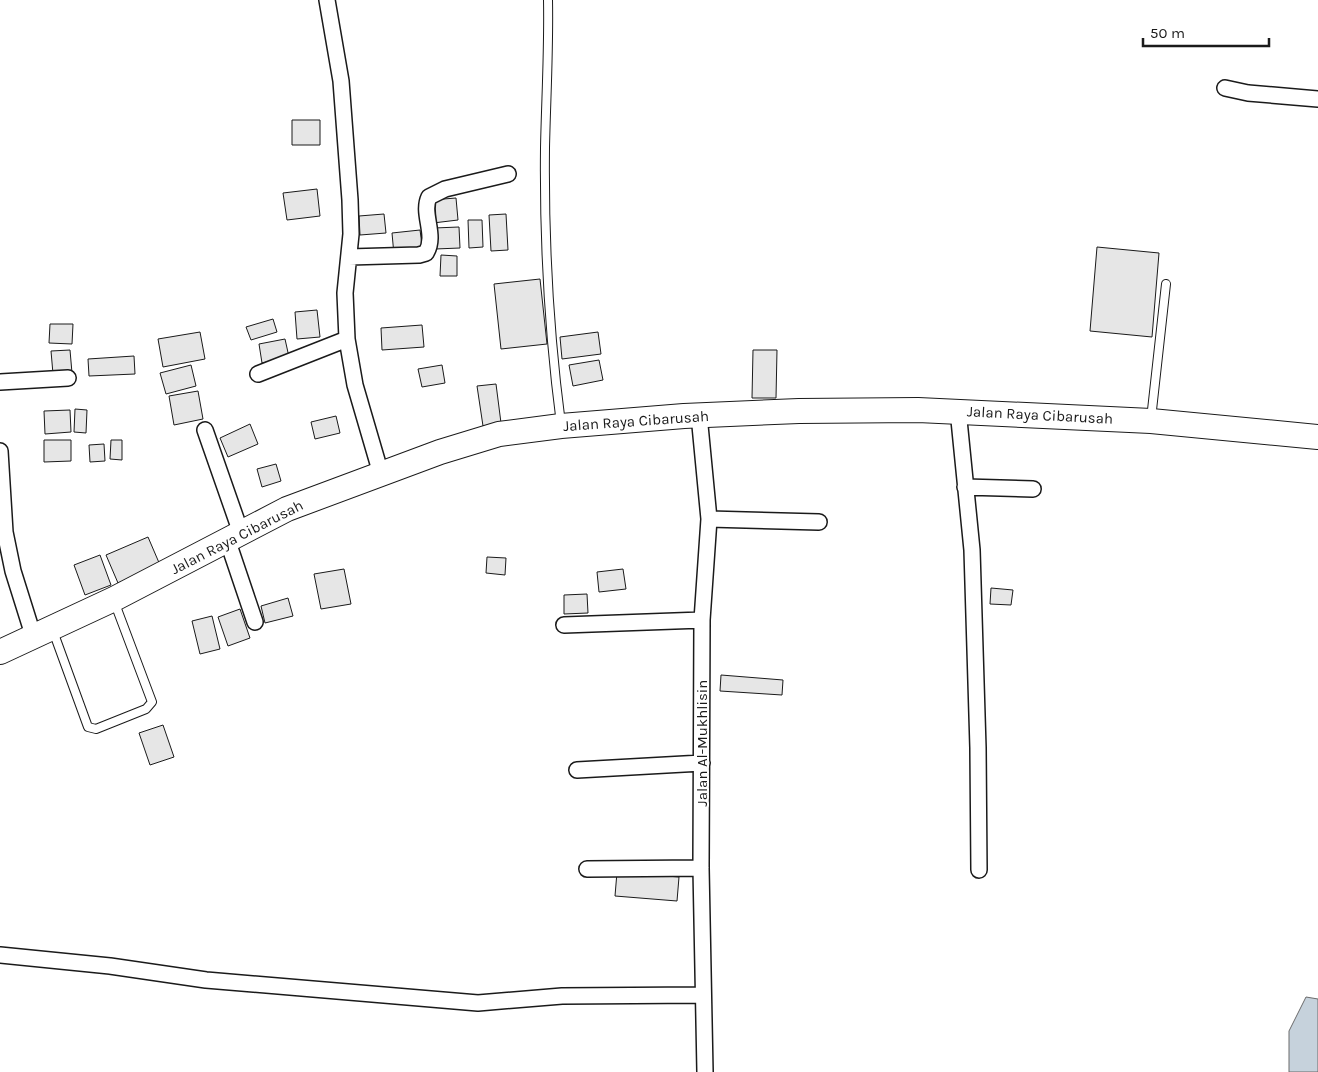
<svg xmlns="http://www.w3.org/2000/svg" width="1318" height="1072" viewBox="0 0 1318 1072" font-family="Karla,sans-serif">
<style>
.water{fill:#c6d2dc;stroke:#6a6a6a}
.building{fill:#e6e6e6;stroke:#1a1a1a}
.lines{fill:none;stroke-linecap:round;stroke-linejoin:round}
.lane-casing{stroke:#1a1a1a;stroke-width:10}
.street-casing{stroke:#1a1a1a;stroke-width:18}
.primary-casing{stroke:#1a1a1a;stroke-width:26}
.lane{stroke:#fff;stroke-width:8}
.street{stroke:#fff;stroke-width:15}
.primary{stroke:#fff;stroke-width:24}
.labels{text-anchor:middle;stroke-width:4;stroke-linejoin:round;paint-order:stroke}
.street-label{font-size:15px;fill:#1a1a1a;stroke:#fff}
</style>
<rect width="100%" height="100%" fill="#fff"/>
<!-- water -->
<path class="water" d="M 1306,997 L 1318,999 L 1318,1072 L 1289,1072 L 1289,1031 Z"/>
<!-- building -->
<path class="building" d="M 292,120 L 320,120 L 320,145 L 292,145 Z
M 317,189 L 320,216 L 287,220 L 283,193 Z
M 456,198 L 458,220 L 433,223 L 431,200 Z
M 384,214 L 386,233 L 360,235 L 359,216 Z
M 506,214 L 508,250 L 491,251 L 489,215 Z
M 468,220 L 482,220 L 483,247 L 469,248 Z
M 459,227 L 460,248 L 435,249 L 434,228 Z
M 420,230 L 423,252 L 394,255 L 392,233 Z
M 1097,247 L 1159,253 L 1152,337 L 1090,331 Z
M 441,255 L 457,256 L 457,276 L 440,276 Z
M 540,279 L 547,344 L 501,349 L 494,284 Z
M 317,310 L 320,337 L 297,339 L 295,312 Z
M 273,319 L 277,332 L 251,340 L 246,327 Z
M 50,324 L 73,324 L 72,344 L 49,343 Z
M 422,325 L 424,347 L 382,350 L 381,328 Z
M 200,332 L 205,359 L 163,367 L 158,339 Z
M 598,332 L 601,354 L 562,359 L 560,337 Z
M 285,339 L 289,357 L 262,363 L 259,344 Z
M 70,350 L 72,373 L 53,374 L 51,351 Z
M 753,350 L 777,350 L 776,398 L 752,398 Z
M 134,356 L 135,374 L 89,376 L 88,359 Z
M 599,360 L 603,380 L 573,386 L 569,365 Z
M 191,365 L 196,386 L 166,394 L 160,373 Z
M 442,365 L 445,383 L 422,387 L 418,369 Z
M 496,384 L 501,423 L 483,426 L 477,386 Z
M 198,391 L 203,419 L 174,425 L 169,396 Z
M 75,409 L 87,410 L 86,433 L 74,432 Z
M 70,410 L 71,432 L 45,434 L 44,411 Z
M 336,416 L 340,433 L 315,439 L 311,422 Z
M 250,424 L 258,444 L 228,457 L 220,438 Z
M 44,440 L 71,440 L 71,461 L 44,462 Z
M 111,440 L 122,440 L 122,460 L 110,459 Z
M 104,444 L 105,461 L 90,462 L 89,445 Z
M 276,464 L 281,481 L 262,487 L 257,469 Z
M 148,537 L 160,565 L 118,583 L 106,555 Z
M 100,555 L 111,585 L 85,595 L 74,565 Z
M 487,557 L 506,558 L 505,575 L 486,573 Z
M 344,569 L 351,604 L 321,609 L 314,574 Z
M 623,569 L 626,589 L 599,592 L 597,572 Z
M 991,588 L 1013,590 L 1011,605 L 990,604 Z
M 587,594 L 588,613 L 564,614 L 564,595 Z
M 288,598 L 293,616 L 265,623 L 261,606 Z
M 240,609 L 250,638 L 228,646 L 218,617 Z
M 212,616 L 220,649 L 200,654 L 192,621 Z
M 721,675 L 783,680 L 782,695 L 720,691 Z
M 163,725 L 174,757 L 150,765 L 139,733 Z
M 617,872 L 679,877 L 677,901 L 615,896 Z"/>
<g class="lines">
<defs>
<path id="lane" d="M 548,0 C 549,49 546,99 545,148 C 544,240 549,333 561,424
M 1151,419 L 1166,284
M 53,631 L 88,727 L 96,729 L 146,709 L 152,702 L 114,601"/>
<path id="street" d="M 327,0 L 341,81 L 350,200 L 351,234 L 345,293 L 347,339 L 355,385 L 381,474
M 1225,88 L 1248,93 L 1318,99
M 349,257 L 419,255 L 426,253 C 437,235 421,214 429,197 L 445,189 L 508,174
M 258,374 L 347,339
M 0,382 L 68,378
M 958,410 L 972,550 L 978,748 L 979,870
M 699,415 L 709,519 L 702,620 L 701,868 L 705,1072
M 205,430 L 241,533
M 0,451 L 5,532 L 13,571 L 34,638
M 965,487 L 1033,489
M 709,519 L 819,522
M 228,542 L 255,622
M 564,625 L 702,620
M 577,770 L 702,763
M 587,869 L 701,868
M 0,955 L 110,966 L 206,980 L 478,1003 L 562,996 L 703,995"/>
<path id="primary" d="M 0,652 L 114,599 L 287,509 L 440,452 L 499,434 L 561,426 L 684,416 L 799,411 L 918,410 L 1151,421 L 1318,437"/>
</defs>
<!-- lane casing -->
<use href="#lane" class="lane-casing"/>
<!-- street casing -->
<use href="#street" class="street-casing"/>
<!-- primary casing -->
<use href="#primary" class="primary-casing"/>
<!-- lane -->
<use href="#lane" class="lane"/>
<!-- street -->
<use href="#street" class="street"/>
<!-- primary -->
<use href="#primary" class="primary"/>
</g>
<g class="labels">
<!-- street labels -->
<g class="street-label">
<text transform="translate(1040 415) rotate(3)" y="5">Jalan Raya Cibarusah</text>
<text transform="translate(636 421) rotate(-4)" y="5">Jalan Raya Cibarusah</text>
<text transform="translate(237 537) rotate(-27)" y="5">Jalan Raya Cibarusah</text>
<text transform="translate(702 743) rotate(-90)" y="5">Jalan Al-Mukhlisin</text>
</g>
</g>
<!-- scale -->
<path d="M1143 38v8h126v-8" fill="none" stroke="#1a1a1a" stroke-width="2.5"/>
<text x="1150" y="38" font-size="15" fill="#1a1a1a" stroke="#ffffff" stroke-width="4" paint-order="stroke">50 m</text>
</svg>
